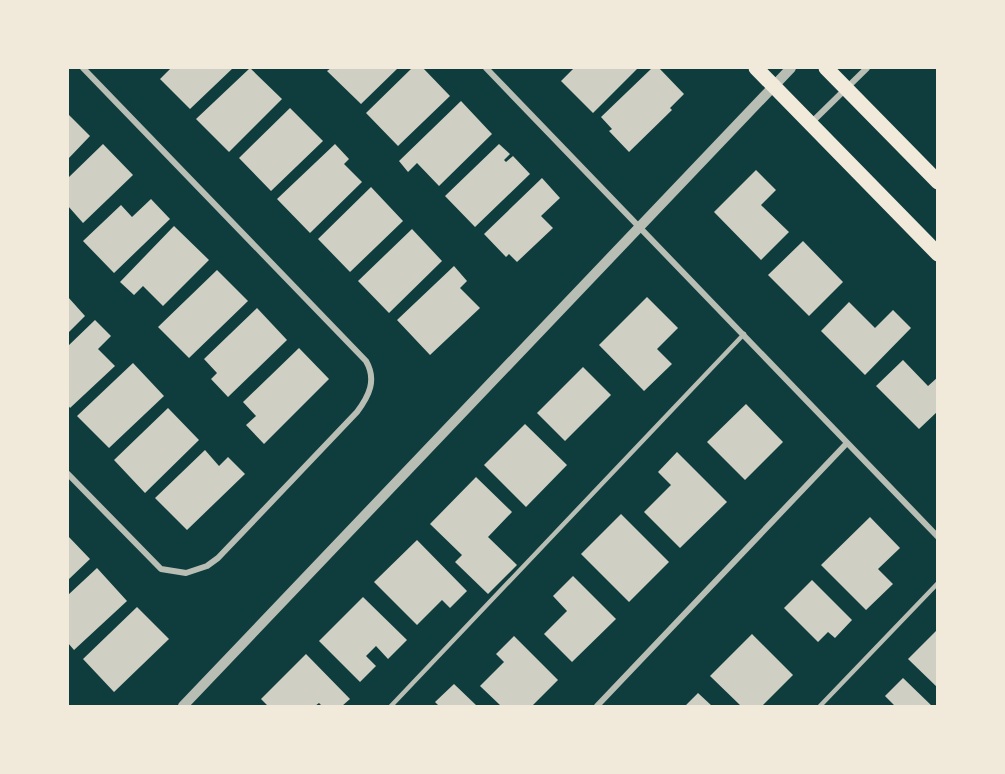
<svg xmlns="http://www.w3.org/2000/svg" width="1005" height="774" viewBox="0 0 1005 774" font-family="'Source Sans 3',sans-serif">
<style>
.building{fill:#cfcfc3}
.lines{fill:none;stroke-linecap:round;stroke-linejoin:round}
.service{stroke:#b8beb3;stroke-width:4.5}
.minor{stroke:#b8beb3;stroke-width:6}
.tertiary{stroke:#b8beb3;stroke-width:10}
.primary{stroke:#f1e9da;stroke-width:15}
</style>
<rect width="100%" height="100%" fill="#0f3d3e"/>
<!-- building -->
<path class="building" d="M 171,68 L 233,68 L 190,109 L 160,79 Z
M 250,68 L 282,99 L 229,152 L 196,119 Z
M 331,68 L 398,68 L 361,104 L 327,71 Z
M 412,68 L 423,68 L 450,96 L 398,146 L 366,113 Z
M 574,68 L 638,68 L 593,113 L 561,81 Z
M 652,68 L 659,68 L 684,94 L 670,108 L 672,110 L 629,152 L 609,131 L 612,129 L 601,117 Z
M 461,101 L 492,134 L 439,186 L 417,163 L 408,172 L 399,161 Z
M 290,108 L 323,141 L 271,191 L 239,158 Z
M 68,114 L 90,136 L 68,159 Z
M 103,144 L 133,175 L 83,223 L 68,206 L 68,178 Z
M 335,144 L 349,159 L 344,164 L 362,182 L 310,233 L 277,199 Z
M 499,144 L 510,154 L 504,160 L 506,162 L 513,156 L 530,174 L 475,227 L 445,196 Z
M 756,170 L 776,190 L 761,205 L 789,232 L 761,260 L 714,212 Z
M 542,178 L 560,198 L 541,216 L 553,228 L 517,262 L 509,254 L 506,257 L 484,234 Z
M 371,187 L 403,221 L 350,272 L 318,239 Z
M 151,199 L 170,219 L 114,273 L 83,241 L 121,205 L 132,217 Z
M 174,226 L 209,260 L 163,306 L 143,286 L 134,295 L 120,282 Z
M 412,229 L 442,261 L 389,313 L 358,281 Z
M 803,241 L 843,282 L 809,316 L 768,275 Z
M 454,266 L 467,281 L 460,288 L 480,308 L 430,355 L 397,320 Z
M 217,270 L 248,301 L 189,358 L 158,327 Z
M 68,297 L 85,316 L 68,333 Z
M 647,297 L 678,328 L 657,349 L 672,364 L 644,391 L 599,345 Z
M 849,302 L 875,328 L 893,310 L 911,328 L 865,375 L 821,331 Z
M 257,308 L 287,340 L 228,397 L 211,379 L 217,373 L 204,359 Z
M 95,320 L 111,336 L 98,349 L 115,366 L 70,408 L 68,405 L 68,346 Z
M 299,348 L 329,379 L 264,444 L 246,425 L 256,416 L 243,402 Z
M 903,360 L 928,386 L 938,377 L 938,411 L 919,429 L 876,386 Z
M 133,363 L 164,396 L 109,448 L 77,416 Z
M 583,367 L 611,395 L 565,441 L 537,413 Z
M 746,404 L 783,442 L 745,480 L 707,442 Z
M 168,408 L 199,440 L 145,493 L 114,460 Z
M 525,424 L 567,465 L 526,507 L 484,465 Z
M 205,450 L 219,466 L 228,457 L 245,474 L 187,530 L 155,498 Z
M 677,452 L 727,502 L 680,548 L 644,512 L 671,485 L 658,472 Z
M 476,477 L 512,512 L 488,537 L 517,565 L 488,594 L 455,562 L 462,555 L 430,524 Z
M 621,514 L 669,562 L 629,602 L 581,554 Z
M 870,517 L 900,548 L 878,569 L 893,584 L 866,610 L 821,565 Z
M 68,536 L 90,559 L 68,580 Z
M 417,540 L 467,591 L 450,608 L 442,600 L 417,625 L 374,582 Z
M 97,568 L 127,601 L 74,650 L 68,643 L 68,595 Z
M 573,576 L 616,619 L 572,662 L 544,634 L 567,611 L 553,596 Z
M 812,580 L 852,620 L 835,638 L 828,632 L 818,642 L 784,608 Z
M 363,597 L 407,640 L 388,659 L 376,646 L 366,656 L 376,666 L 360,682 L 319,641 Z
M 137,607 L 169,639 L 114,692 L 83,659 Z
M 938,629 L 938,688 L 908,659 Z
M 752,634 L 793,675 L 762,706 L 741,706 L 710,676 Z
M 514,636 L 558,680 L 532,706 L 501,706 L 480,686 L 504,662 L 496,654 Z
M 306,654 L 350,699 L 342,706 L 322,706 L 319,703 L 315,706 L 268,706 L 261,699 Z
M 903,678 L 932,706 L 895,706 L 885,696 Z
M 454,684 L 477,706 L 439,706 L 435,702 Z
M 698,693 L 712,706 L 685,706 Z"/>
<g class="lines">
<!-- service -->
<path class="service" d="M 391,706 L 744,334
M 820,706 L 938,583"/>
<!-- minor -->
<path class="minor" d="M 486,68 L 938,537
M 812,122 L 867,68
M 68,474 L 161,569 L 186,573 L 207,566 L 218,558 L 357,412 C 369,396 377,380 366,361 L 83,68
M 597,706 L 847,443"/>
<!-- tertiary -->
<path class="tertiary" d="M 183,706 L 791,68"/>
<!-- primary -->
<path class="primary" d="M 756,68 L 938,254
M 826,68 L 938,182"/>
</g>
<!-- border -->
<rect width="1005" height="774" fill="none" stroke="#f1e9da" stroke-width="138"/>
</svg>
